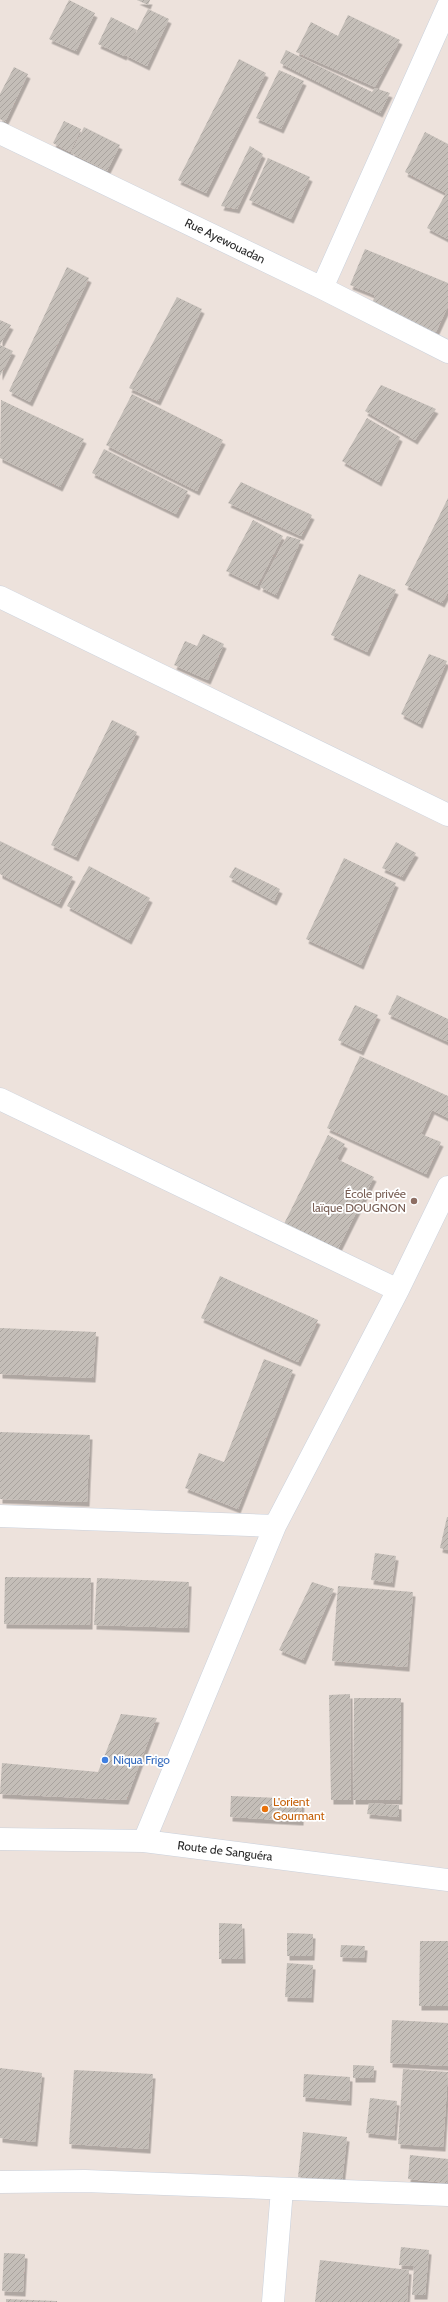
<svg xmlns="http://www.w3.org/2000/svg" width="448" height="2302" viewBox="0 0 448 2302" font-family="Cabin,sans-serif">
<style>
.building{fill:url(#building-hatch);filter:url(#shadow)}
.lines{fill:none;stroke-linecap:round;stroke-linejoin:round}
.minor-casing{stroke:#cad1dc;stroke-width:23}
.minor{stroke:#fff;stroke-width:22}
.education-dot{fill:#8d6e63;stroke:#fff;stroke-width:1.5}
.shop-dot{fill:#3f7fe0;stroke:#fff;stroke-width:1.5}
.food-dot{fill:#e8710a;stroke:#fff;stroke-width:1.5}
.labels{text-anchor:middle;stroke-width:3.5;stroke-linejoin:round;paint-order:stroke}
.street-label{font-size:12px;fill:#2a2a2a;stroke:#fff}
.education-label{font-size:12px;fill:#785e54;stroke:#fff;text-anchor:end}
.shop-label{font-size:12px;fill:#366cbe;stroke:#fff;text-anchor:start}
.food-label{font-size:12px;fill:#c56008;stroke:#fff;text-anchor:start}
</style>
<defs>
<pattern id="building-hatch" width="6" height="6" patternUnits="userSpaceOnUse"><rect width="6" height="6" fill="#c4beb8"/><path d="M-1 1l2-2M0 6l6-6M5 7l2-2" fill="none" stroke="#a9a39e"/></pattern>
<filter id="shadow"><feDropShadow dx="2.5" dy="4.5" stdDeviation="0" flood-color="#0004"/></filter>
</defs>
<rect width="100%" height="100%" fill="#ede2dc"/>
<!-- building -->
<path class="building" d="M 69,0 L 95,13 L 76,51 L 49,39 Z
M 137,0 L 150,0 L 148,5 Z
M 148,9 L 169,19 L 147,66 L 125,55 Z
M 348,15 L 400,40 L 375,87 L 296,52 L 311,22 L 338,36 Z
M 111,17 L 137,30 L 124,56 L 98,44 Z
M 286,50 L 372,92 L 375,88 L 390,93 L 380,113 L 280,63 Z
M 239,59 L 266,73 L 206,193 L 178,180 Z
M 14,67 L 28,74 L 5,122 L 0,119 L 0,94 Z
M 279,70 L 304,81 L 281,129 L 256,118 Z
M 64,121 L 81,129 L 70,152 L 53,143 Z
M 84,127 L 120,145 L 107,171 L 71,153 Z
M 425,132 L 448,144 L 448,239 L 427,228 L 446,193 L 405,172 Z
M 250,146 L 263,154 L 237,209 L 221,206 Z
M 268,158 L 310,177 L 291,219 L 249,200 Z
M 365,249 L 448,283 L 448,306 L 435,334 L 372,304 L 375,295 L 350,285 Z
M 67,267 L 89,278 L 30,402 L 9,391 Z
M 177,297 L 202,309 L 158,401 L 129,388 Z
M 0,320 L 11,325 L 0,345 L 13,351 L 0,376 Z
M 381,385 L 436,409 L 415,440 L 365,411 Z
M 132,394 L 223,440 L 197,491 L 106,445 Z
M 1,400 L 84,439 L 60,487 L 0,458 Z
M 367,418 L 400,437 L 379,482 L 342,461 Z
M 104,449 L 188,491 L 176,514 L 92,473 Z
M 241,482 L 312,515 L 301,536 L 228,503 Z
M 448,498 L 448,592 L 442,603 L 405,585 Z
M 253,520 L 283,536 L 257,586 L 226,571 Z
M 287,536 L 301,540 L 276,595 L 260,587 Z
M 359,574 L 396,590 L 367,652 L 331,635 Z
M 203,634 L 224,644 L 208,680 L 174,665 L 185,641 L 197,646 Z
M 429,654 L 447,661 L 420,724 L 401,714 Z
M 112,720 L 137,732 L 76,857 L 51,845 Z
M 0,841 L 73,877 L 59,904 L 0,874 Z
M 396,842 L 416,853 L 402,877 L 382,868 Z
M 344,858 L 396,883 L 361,965 L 306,939 Z
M 89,866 L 150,898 L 129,940 L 67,906 Z
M 235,867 L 280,889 L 274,901 L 229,877 Z
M 397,995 L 448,1019 L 448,1042 L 388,1014 Z
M 355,1005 L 378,1015 L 361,1051 L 338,1040 Z
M 360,1056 L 448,1096 L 448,1118 L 432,1110 L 421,1134 L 441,1142 L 426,1174 L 327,1128 Z
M 328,1135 L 345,1144 L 337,1159 L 374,1177 L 336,1253 L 282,1228 Z
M 220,1276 L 318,1320 L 298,1362 L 201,1318 Z
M 0,1328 L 96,1332 L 93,1378 L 0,1374 Z
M 264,1359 L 293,1370 L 238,1509 L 185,1488 L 199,1453 L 224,1462 Z
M 0,1432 L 90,1435 L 87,1502 L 0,1499 Z
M 447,1517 L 448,1517 L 448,1550 L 440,1548 Z
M 375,1553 L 396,1556 L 392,1583 L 371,1580 Z
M 5,1577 L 91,1578 L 90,1625 L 4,1624 Z
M 97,1578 L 189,1582 L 187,1628 L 94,1625 Z
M 312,1582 L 334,1589 L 303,1660 L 279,1650 Z
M 338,1586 L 413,1592 L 407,1667 L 332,1661 Z
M 350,1694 L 351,1800 L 331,1800 L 329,1695 Z
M 354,1698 L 401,1698 L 400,1800 L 353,1800 Z
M 121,1714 L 157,1718 L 126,1800 L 0,1794 L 2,1763 L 98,1772 Z
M 231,1796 L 302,1799 L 301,1821 L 230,1817 Z
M 369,1803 L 399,1805 L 399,1817 L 367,1814 Z
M 219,1923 L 242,1924 L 243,1959 L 219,1959 Z
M 287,1933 L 313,1934 L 312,1956 L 287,1956 Z
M 420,1941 L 448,1941 L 448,2006 L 419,2006 Z
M 341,1945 L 365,1946 L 364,1958 L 340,1957 Z
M 287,1963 L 313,1965 L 311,1998 L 285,1997 Z
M 392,2020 L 448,2023 L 448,2066 L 390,2063 Z
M 353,2065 L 374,2066 L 373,2078 L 353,2078 Z
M 0,2068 L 42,2073 L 35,2142 L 0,2138 Z
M 403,2069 L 448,2072 L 443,2147 L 398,2144 Z
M 74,2070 L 153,2074 L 148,2149 L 69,2144 Z
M 304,2074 L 350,2077 L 349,2101 L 303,2097 Z
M 370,2098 L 397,2101 L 394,2136 L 366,2133 Z
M 303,2132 L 347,2137 L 342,2182 L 298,2177 Z
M 410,2155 L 448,2159 L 447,2183 L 408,2179 Z
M 401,2247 L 429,2250 L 425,2295 L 412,2295 L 414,2266 L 399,2265 Z
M 4,2253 L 25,2254 L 23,2292 L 2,2291 Z
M 320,2260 L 409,2270 L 407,2302 L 315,2302 Z
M 6,2299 L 57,2301 L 57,2302 L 6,2302 Z"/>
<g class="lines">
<defs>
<path id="minor" d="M 0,133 L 322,288 L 448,352
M 322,288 L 448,6
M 0,597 L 448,815
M 0,1099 L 398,1290
M 0,1516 L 275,1526
M 0,1839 L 144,1841 L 448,1880
M 144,1841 L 275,1526 L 398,1290 L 448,1187
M 0,2182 L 85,2181 L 448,2195
M 273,2302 L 282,2189"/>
</defs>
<!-- minor casing -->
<use href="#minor" class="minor-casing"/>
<!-- minor -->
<use href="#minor" class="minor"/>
</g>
<!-- markers -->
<circle class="education-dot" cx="414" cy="1201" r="4"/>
<circle class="shop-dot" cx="105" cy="1760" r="4"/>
<circle class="food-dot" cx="265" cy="1809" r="4"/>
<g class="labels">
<!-- street labels -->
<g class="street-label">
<text transform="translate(225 241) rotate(26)" y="4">Rue Ayewouadan</text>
<text transform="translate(225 1851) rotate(7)" y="4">Route de Sanguéra</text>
</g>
<!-- education labels -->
<g class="education-label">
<text x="406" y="1198">École privée<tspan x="406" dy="14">laïque DOUGNON</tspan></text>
</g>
<!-- shop labels -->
<g class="shop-label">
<text x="113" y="1764">Niqua Frigo</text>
</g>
<!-- food labels -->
<g class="food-label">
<text x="273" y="1806">L'orient<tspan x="273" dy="14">Gourmant</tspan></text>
</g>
</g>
</svg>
